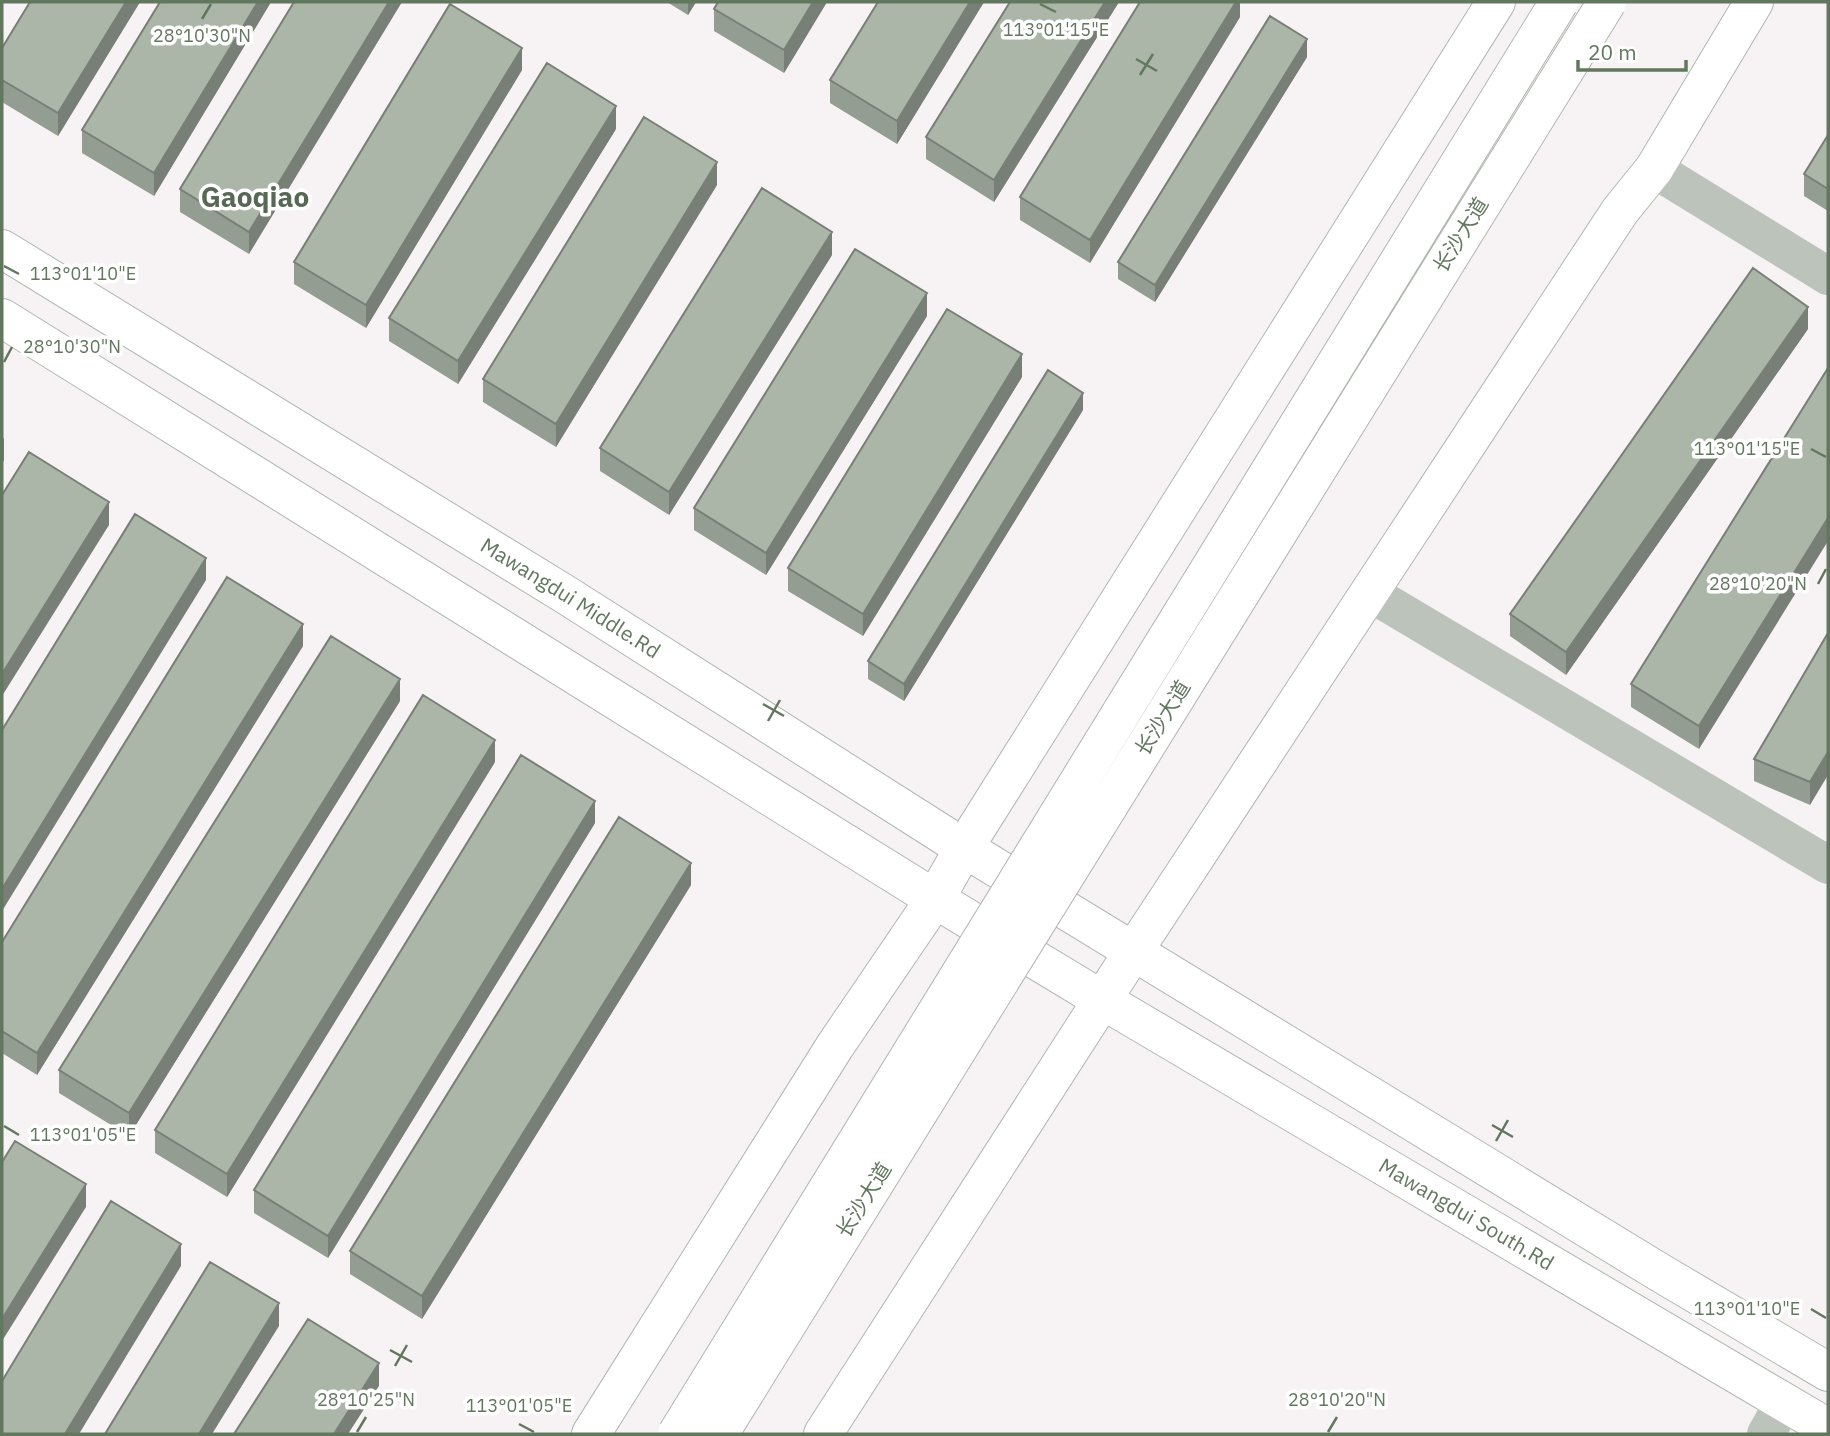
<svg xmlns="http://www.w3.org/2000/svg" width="1830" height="1436" viewBox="0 0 1830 1436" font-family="'IBM Plex Sans','Noto Sans SC',sans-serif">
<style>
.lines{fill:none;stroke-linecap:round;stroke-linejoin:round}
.secondary-casing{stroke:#afb8ae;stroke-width:40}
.primary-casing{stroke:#b0b8af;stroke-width:40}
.minor{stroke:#bcc3bb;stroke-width:38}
.secondary{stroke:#fff;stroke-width:38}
.primary{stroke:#fff;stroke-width:38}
.trunk-bridge-casing{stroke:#b0b7af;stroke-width:40;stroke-linecap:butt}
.trunk-bridge{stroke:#fff;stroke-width:38}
.wall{fill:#939d91}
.shaded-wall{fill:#787f76}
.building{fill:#abb6a9;stroke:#787f76;stroke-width:2}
.ticks{fill:none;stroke:#62785e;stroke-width:2.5}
.labels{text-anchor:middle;stroke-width:7;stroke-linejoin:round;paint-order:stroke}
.street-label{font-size:21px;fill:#62785e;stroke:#fff}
.district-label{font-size:28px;font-weight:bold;fill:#576954;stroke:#fff}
.ticks-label{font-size:18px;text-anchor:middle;fill:#62785e;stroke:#fff;stroke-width:7;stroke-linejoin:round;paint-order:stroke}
</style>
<rect width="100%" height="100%" fill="#f7f3f5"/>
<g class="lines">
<defs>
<g id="secondary">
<path id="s1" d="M 2,249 L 563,593 L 964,848 L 1659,1272 L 1828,1372"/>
<path id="s2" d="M 2,318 L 935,899 L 1104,1001 L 1828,1428"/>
</g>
<path id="primary" d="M 591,1434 L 835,1046 L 935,899 L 964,848 L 1496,2
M 823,1434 L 1133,952 L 1620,211 L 1654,169 L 1754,2"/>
</defs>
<!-- secondary casing -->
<use href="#secondary" class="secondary-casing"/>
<!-- primary casing -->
<use href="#primary" class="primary-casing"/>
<!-- minor -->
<path class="minor" d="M 1654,169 L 1828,276
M 1370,593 L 1828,865
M 1766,1434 L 1784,1402"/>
<!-- secondary -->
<use href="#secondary" class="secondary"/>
<!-- primary -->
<use href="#primary" class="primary"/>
<defs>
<path id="trunk-bridge" d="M 677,1434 L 1559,2
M 719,1434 L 1607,2"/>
</defs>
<!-- trunk-bridge casing -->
<use href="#trunk-bridge" class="trunk-bridge-casing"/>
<!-- trunk-bridge -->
<use href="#trunk-bridge" class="trunk-bridge"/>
</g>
<!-- wall -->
<path class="wall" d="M 140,2 L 58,136 L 2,102 L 2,48 Z
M 160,2 L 271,2 L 154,196 L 82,153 L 82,130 Z
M 294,2 L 249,254 L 180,212 L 180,189 Z
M 667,2 L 696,2 L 688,15 Z
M 827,2 L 784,73 L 714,31 L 714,9 Z
M 878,2 L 984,2 L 897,144 L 830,103 L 830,80 Z
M 1010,2 L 1119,2 L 994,202 L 926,159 L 926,137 Z
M 1240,2 L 1240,17 L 1090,263 L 1020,220 L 1020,197 Z
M 1307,57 L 1155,302 L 1118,279 L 1118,262 Z
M 522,70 L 366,328 L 294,284 L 294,262 Z
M 616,129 L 458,384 L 389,341 L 389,318 Z
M 1828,135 L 1828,211 L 1804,196 L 1804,174 Z
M 717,185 L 556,447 L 483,402 L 483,379 Z
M 832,255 L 669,515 L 600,471 L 600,448 Z
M 927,316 L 766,575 L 694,530 L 694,508 Z
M 1808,329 L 1566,675 L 1510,636 L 1510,614 Z
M 1828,368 L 1699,749 L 1631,707 L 1631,684 Z
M 1022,377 L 863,636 L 788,591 L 788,568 Z
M 1083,410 L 904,701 L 868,679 L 868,661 Z
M 1828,633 L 1810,805 L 1754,781 L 1754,759 Z
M 303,646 L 37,1075 L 2,1053 L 2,942 Z
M 400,701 L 129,1136 L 59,1093 L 59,1070 Z
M 495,762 L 227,1197 L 155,1153 L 155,1130 Z
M 595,823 L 328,1258 L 254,1213 L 254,1190 Z
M 691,885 L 422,1319 L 350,1274 L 350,1251 Z"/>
<!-- shaded-wall -->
<path class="shaded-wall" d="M 126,2 L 140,2 L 58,136 L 58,113 Z
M 258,2 L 271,2 L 154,196 L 154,173 Z
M 389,2 L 402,2 L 249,254 L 249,232 Z
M 688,2 L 696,2 L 688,15 Z
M 813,2 L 827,2 L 784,73 L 784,50 Z
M 970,2 L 984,2 L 897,144 L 897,121 Z
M 1105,2 L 1119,2 L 994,202 L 994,180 Z
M 1236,2 L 1240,2 L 1240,17 L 1090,263 L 1090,240 Z
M 1307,39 L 1307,57 L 1155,302 L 1155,285 Z
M 522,48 L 522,70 L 366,328 L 366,305 Z
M 616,106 L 616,129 L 458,384 L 458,361 Z
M 717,162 L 717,185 L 556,447 L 556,424 Z
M 832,232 L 832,255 L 669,515 L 669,492 Z
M 927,293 L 927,316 L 766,575 L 766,553 Z
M 1808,307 L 1808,329 L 1566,675 L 1566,652 Z
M 1022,354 L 1022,377 L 863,636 L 863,614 Z
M 1083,393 L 1083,410 L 904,701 L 904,684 Z
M 4,437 L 4,460 L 2,464 L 2,442 Z
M 109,502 L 109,525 L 2,696 L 2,674 Z
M 1828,518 L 1828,541 L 1699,749 L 1699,726 Z
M 206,558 L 206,580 L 2,911 L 2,889 Z
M 303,624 L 303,646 L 37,1075 L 37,1053 Z
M 400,679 L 400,701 L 129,1136 L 129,1113 Z
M 495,740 L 495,762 L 227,1197 L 227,1174 Z
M 1828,752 L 1828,775 L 1810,805 L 1810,782 Z
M 595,801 L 595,823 L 328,1258 L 328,1236 Z
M 691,863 L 691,885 L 422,1319 L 422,1296 Z
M 86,1184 L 86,1207 L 2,1341 L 2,1319 Z
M 181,1244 L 181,1266 L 79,1434 L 65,1434 Z
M 279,1303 L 279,1326 L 212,1434 L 199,1434 Z
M 379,1363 L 379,1386 L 348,1434 L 334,1434 Z"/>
<!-- building -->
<path class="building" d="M 30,2 L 126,2 L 58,113 L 2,80 L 2,48 Z
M 160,2 L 258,2 L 154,173 L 82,130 Z
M 294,2 L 389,2 L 249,232 L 180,189 Z
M 718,2 L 813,2 L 784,50 L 714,9 Z
M 878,2 L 970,2 L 897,121 L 830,80 Z
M 1010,2 L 1105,2 L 994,180 L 926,137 Z
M 1140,2 L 1236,2 L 1090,240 L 1020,197 Z
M 450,4 L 522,48 L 366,305 L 294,262 Z
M 1270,16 L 1307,39 L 1155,285 L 1118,262 Z
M 547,63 L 616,106 L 458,361 L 389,318 Z
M 644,117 L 717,162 L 556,424 L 483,379 Z
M 1828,135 L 1828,189 L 1804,174 Z
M 762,188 L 832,232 L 669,492 L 600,448 Z
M 855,249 L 927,293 L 766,553 L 694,508 Z
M 1753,268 L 1808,307 L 1566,652 L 1510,614 Z
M 947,309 L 1022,354 L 863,614 L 788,568 Z
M 1828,368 L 1828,518 L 1699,726 L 1631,684 Z
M 1048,370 L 1083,393 L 904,684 L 868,661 Z
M 29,452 L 109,502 L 2,674 L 2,495 Z
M 135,514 L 206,558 L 2,889 L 2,730 Z
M 227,577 L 303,624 L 37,1053 L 2,1031 L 2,942 Z
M 1828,633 L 1828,752 L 1810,782 L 1754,759 Z
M 331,636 L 400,679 L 129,1113 L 59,1070 Z
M 423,695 L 495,740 L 227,1174 L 155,1130 Z
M 521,755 L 595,801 L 328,1236 L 254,1190 Z
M 619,817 L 691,863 L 422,1296 L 350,1251 Z
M 15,1141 L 86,1184 L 2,1319 L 2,1162 Z
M 111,1201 L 181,1244 L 65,1434 L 2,1434 L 2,1381 Z
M 210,1262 L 279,1303 L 199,1434 L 105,1434 Z
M 308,1319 L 379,1363 L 334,1434 L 234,1434 Z"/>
<!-- ticks -->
<path class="ticks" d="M 1040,4 L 1056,12M 202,19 L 211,4M 1136,59 L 1157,71M 1140,75 L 1153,54M 4,266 L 19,274M 4,362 L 12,347M 1811,449 L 1826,457M 1818,584 L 1826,569M 763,704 L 784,716M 768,721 L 780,700M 1492,1125 L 1513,1137M 4,1126 L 19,1135M 1496,1141 L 1508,1120M 1811,1309 L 1826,1318M 390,1350 L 412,1362M 395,1366 L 407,1345M 519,1424 L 534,1432M 357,1432 L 366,1417M 1328,1432 L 1337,1417"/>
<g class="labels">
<!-- street labels -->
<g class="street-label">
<text transform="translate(1461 235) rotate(-58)" y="7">长沙大道</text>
<text dy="7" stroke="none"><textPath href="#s1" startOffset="667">Mawangdui Middle.Rd</textPath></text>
<text transform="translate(1163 718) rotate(-58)" y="7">长沙大道</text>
<text transform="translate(864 1200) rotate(-58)" y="7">长沙大道</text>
<text dy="7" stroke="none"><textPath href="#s2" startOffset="1717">Mawangdui South.Rd</textPath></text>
</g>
<!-- district labels -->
<g class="district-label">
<text x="255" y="207">Gaoqiao</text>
</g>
</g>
<g class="ticks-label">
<text x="1056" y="36">113°01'15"E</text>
<text x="202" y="42">28°10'30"N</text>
<text x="83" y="280">113°01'10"E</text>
<text x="72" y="353">28°10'30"N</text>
<text x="1747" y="455">113°01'15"E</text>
<text x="1758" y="590">28°10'20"N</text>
<text x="83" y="1141">113°01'05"E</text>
<text x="1747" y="1315">113°01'10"E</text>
<text x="366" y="1406">28°10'25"N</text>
<text x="1337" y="1406">28°10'20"N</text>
<text x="519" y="1412">113°01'05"E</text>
</g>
<!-- border -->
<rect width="1830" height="1436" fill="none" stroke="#62785e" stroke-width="7"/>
<!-- scale -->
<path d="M1578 60v10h108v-10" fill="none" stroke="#62785e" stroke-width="3.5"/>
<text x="1588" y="60" font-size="21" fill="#62785e" stroke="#ffffff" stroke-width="5" paint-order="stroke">20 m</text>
</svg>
